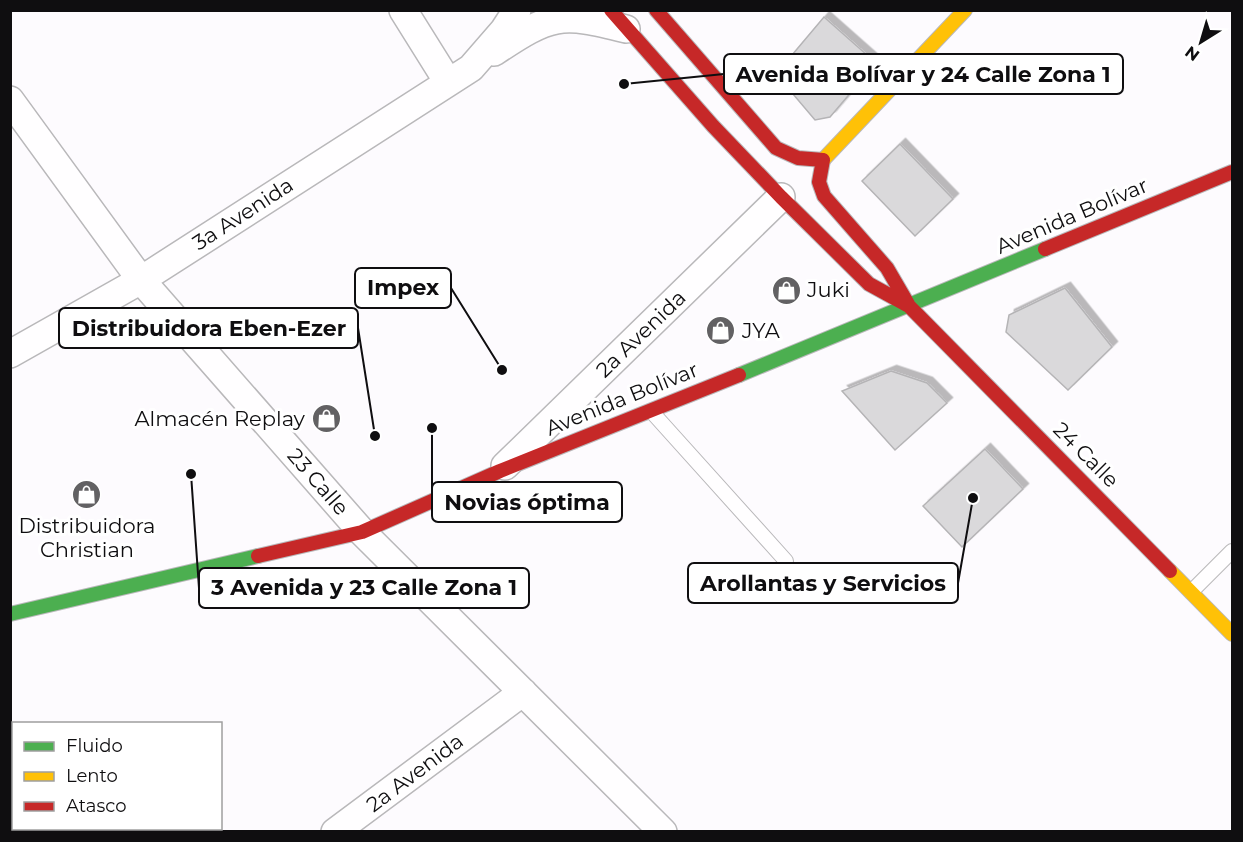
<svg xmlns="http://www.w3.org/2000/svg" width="1243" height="842" viewBox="0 0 1243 842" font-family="Montserrat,sans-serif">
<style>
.building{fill:#dad9db;stroke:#b5b4b6;stroke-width:1.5;filter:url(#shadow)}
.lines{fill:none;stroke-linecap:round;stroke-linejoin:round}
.lane-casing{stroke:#b9b8ba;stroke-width:16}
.street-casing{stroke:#b9b8ba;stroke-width:30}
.fast-casing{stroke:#b9b8ba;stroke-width:16}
.slow-casing{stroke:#b9b8ba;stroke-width:16}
.jam-casing{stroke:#b9b8ba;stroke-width:16}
.lane{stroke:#fffeff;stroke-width:14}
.street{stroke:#fffeff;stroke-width:27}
.fast{stroke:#4caf50;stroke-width:14}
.slow{stroke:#ffc107;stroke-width:14}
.jam{stroke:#c62828;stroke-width:14}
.labels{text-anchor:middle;stroke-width:6;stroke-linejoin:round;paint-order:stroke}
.street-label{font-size:21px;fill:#0f0e10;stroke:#fff}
.poi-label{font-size:21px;fill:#0f0e10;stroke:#fff;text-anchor:start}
.leader{fill:none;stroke:#0f0e10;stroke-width:2}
.callout-dot{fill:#0f0e10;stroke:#fff;stroke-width:2}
.callout{fill:#fff;stroke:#0f0e10;stroke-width:2}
.callout-label{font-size:22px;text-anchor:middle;font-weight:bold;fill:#0f0e10}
</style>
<defs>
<filter id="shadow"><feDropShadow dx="5.5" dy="-5.5" stdDeviation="0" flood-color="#0004"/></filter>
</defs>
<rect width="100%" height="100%" fill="#fdfbfe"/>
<!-- building -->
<path class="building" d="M 824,17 L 876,63 L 830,117 L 815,120 L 776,74 Z
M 900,144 L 953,199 L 915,236 L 862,181 Z
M 1065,288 L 1112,347 L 1068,390 L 1006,332 L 1009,315 Z
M 891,371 L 927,383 L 947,403 L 895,450 L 842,391 Z
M 985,449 L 1023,489 L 962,547 L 923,506 Z"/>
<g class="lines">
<defs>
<path id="lane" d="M 651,411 L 786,561
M 1191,592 L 1232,551
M 29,832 L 32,828"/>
<path id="street" d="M 403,10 L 448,82
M 494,52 C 551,14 560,12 626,29
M 10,100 L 141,280 L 362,532 L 663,832
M 10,354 L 141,280 L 471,68 L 504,30 L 517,10
M 505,466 L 781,197
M 10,738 L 14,740
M 119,828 L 123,832
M 335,832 L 523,692"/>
<path id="fast" d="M 739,375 L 1045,249
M 10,614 L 258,556"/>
<path id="slow" d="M 823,160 L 965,10
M 1170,571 L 1232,634"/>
<path id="jam" d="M 611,10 L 713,126 L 781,197 L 869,284 L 909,306
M 656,10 L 776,148 L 798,158 L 823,160
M 823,160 L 819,182 L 824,196 L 887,268 L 908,304
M 1045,249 L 1232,172
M 909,306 L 1170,571
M 258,556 L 362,532 L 500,471 L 739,375"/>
</defs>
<!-- lane casing -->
<use href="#lane" class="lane-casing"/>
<!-- street casing -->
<use href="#street" class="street-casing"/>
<!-- fast casing -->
<use href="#fast" class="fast-casing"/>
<!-- slow casing -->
<use href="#slow" class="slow-casing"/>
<!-- jam casing -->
<use href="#jam" class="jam-casing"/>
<!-- lane -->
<use href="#lane" class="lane"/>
<!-- street -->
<use href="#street" class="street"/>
<!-- fast -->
<use href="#fast" class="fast"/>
<!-- slow -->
<use href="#slow" class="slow"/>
<!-- jam -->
<use href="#jam" class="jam"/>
</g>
<!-- icons -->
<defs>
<symbol id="shop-disc" viewBox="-11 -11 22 22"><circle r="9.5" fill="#626163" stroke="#fff"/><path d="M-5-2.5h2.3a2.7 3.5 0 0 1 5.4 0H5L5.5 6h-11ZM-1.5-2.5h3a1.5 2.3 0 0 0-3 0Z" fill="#fff"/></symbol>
</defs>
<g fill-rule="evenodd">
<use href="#shop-disc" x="770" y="274" width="33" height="33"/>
<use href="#shop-disc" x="704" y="314" width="33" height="33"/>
<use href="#shop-disc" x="310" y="402" width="33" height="33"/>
<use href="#shop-disc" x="70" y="478" width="33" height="33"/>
</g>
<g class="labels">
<!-- street labels -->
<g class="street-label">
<text transform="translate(243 214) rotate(-33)" y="7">3a Avenida</text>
<text transform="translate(1072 216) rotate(-23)" y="7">Avenida Bolívar</text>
<text transform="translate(641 334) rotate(-44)" y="7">2a Avenida</text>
<text transform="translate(622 399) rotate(-22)" y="7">Avenida Bolívar</text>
<text transform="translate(1086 455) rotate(45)" y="7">24 Calle</text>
<text transform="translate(318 482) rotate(49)" y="7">23 Calle</text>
<text transform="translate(415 773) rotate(-37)" y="7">2a Avenida</text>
</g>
<!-- poi labels -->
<g class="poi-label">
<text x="807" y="297">Juki</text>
<text x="742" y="338">JYA</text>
<text x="305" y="426" text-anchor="end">Almacén Replay</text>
<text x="87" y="533" text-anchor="middle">Distribuidora<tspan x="87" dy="24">Christian</tspan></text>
</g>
</g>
<!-- callouts -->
<path class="leader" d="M624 84L724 74M502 370L451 288M375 436L358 328M432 428L432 502M973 498L958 583M191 474L199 588"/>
<g class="callout-dot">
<circle cx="624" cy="84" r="6"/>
<circle cx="502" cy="370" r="6"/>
<circle cx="375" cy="436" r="6"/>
<circle cx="432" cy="428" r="6"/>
<circle cx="973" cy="498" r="6"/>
<circle cx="191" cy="474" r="6"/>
</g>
<g class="callout">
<rect x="724" y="54" width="399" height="40" rx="6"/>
<rect x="355" y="268" width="96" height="40" rx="6"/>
<rect x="59" y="308" width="299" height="40" rx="6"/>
<rect x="432" y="482" width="190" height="40" rx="6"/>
<rect x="688" y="563" width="270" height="40" rx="6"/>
<rect x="199" y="568" width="330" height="40" rx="6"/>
</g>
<g class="callout-label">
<text x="923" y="82">Avenida Bolívar y 24 Calle Zona 1</text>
<text x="403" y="295">Impex</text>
<text x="209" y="336">Distribuidora Eben-Ezer</text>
<text x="527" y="510">Novias óptima</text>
<text x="823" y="591">Arollantas y Servicios</text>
<text x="364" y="595">3 Avenida y 23 Calle Zona 1</text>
</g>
<!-- border -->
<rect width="1243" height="842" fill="none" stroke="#0f0e10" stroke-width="24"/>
<!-- legend -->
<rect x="12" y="722" width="210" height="108" fill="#ffffff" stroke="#9f9f9f" stroke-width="1.5"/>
<rect x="24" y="742" width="30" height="9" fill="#4caf50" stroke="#9f9f9f" stroke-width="1.5"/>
<text x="66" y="752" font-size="18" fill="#0f0e10">Fluido</text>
<rect x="24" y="772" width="30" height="9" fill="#ffc107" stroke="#9f9f9f" stroke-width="1.5"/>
<text x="66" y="782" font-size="18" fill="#0f0e10">Lento</text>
<rect x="24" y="802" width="30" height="9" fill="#c62828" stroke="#9f9f9f" stroke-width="1.5"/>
<text x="66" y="812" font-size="18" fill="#0f0e10">Atasco</text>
<!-- north arrow -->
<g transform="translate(1201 42) rotate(217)" stroke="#ffffff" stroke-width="4.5" paint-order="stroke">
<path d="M0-4.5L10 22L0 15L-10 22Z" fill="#0f0e10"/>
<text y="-9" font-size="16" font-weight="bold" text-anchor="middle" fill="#0f0e10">N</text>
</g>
</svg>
